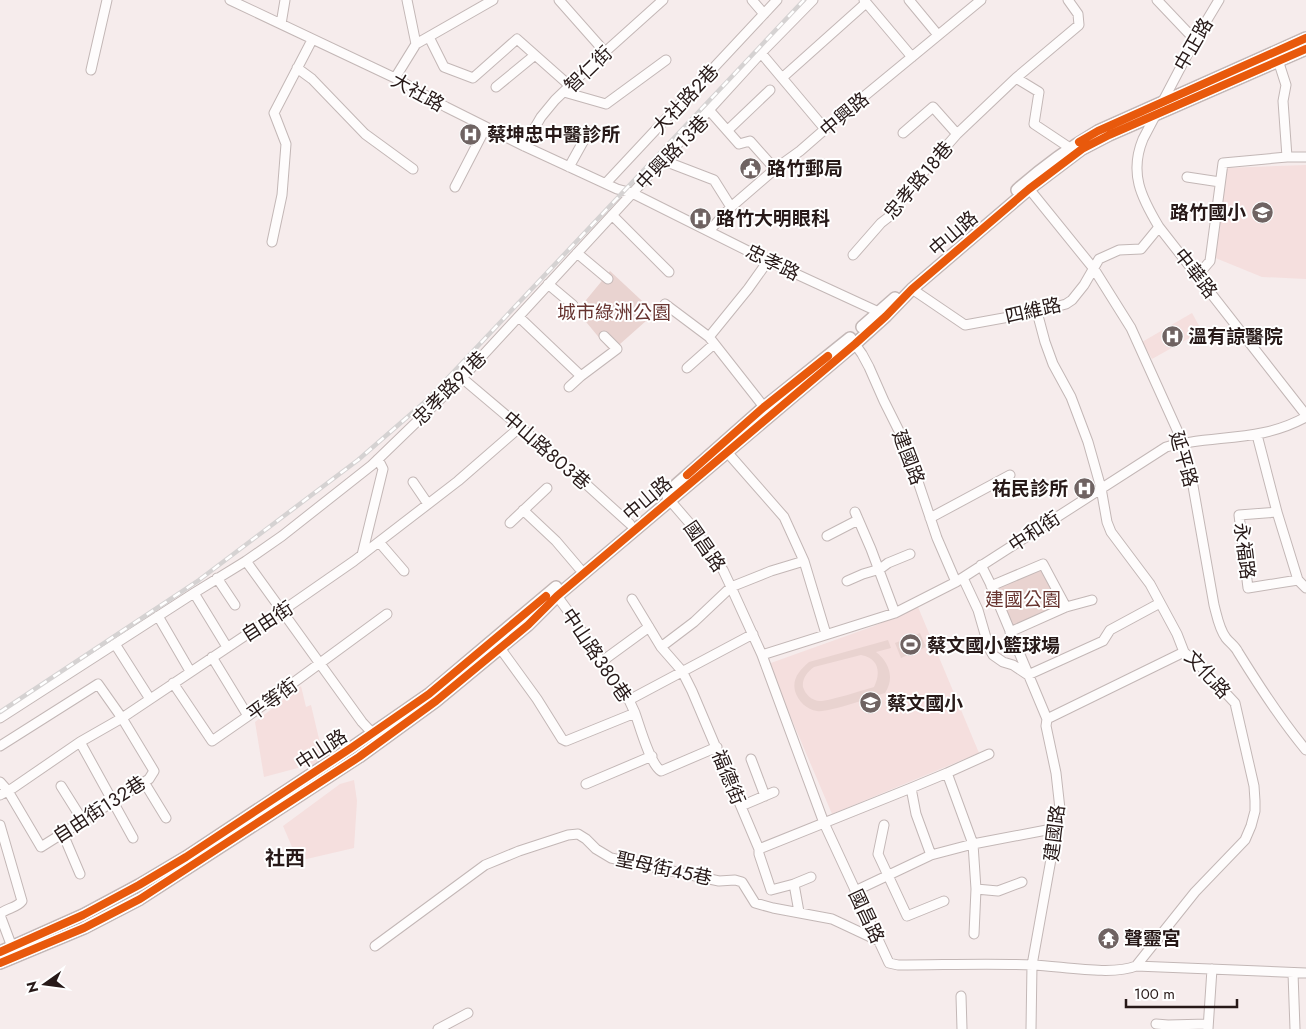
<svg xmlns="http://www.w3.org/2000/svg" width="1306" height="1029" viewBox="0 0 1306 1029" font-family="Jost,'Noto Sans TC',sans-serif">
<style>
.built{fill:#f5dfde}
.green{fill:#e9d3d0;fill-rule:evenodd}
.lines{fill:none;stroke-linecap:round;stroke-linejoin:round}
.minor-casing{stroke:#c3b7b6;stroke-width:11}
.major-casing{stroke:#c3b7b6;stroke-width:14}
.minor{stroke:#fefcfc;stroke-width:9}
.major{stroke:#fefcfc;stroke-width:11}
.rail-casing{stroke:#d5d2d2;stroke-width:4.5}
.rail{stroke:#fff;stroke-width:2.5;stroke-dasharray:8;stroke-linecap:butt}
.cycleway-casing{stroke:#fff;stroke-width:11}
.cycleway{stroke:#e8590c;stroke-width:8}
.labels{text-anchor:middle;stroke-width:4;stroke-linejoin:round;paint-order:stroke}
.street-label{font-size:19px;fill:#271918;stroke:#fff}
.poi-label{font-size:19px;font-weight:bold;fill:#271918;stroke:#fff;text-anchor:start}
.park-label{font-size:19px;fill:#683531;stroke:#fff}
.neighbourhood-label{font-size:20px;font-weight:bold;fill:#271918;stroke:#fff}
</style>
<rect width="100%" height="100%" fill="#f6ecec"/>
<!-- built -->
<path class="built" d="M 1306,165 L 1306,279 L 1262,277 L 1213,257 L 1225,168 Z
M 1192,313 L 1202,331 L 1152,359 L 1142,342 Z
M 918,607 L 979,753 L 832,814 L 768,664 L 874,626 Z
M 301,686 L 306,707 L 311,705 L 324,760 L 310,769 L 309,765 L 264,777 L 255,722 Z
M 354,780 L 357,801 L 354,848 L 298,861 L 283,826 L 340,784 Z"/>
<!-- green -->
<path class="green" d="M 610,271 L 655,313 L 611,352 L 577,311 Z
M 1041,570 L 1060,605 L 1013,626 L 997,588 Z
M 920,633 L 926,647 L 901,658 L 895,643 Z
M 888,640 L 891,648 L 876,652 C 889,662 895,678 885,693 C 872,697 828,713 817,711 C 807,710 798,701 795,691 C 792,678 800,670 809,662 ZM 861,655 C 879,658 881,673 874,687 C 863,690 830,701 820,701 C 812,701 805,694 803,687 C 802,679 807,672 814,667 Z"/>
<g class="lines">
<defs>
<path id="minor" d="M 230,0 L 395,78 L 446,107 L 524,146 L 617,189 L 632,193 L 768,261 L 883,314
M 559,0 L 605,52
M 752,0 L 764,14
M 864,0 L 912,57
M 909,0 L 938,35
M 1157,0 L 1195,40
M 1219,0 L 1195,40 L 1143,139 C 1129,173 1141,197 1159,227 L 1306,415
M 281,24 L 285,0
M 429,37 L 444,67 L 473,78 L 517,39 L 570,86
M 416,44 L 493,0
M 761,53 L 825,129
M 1277,57 L 1286,85 L 1283,101 L 1287,157 L 1306,157
M 297,68 L 312,79 L 365,134 L 413,169
M 91,70 L 107,0
M 395,78 L 416,44 L 407,0
M 782,78 L 866,3
M 1016,78 L 1039,92 L 1034,124 L 1070,148
M 496,87 L 535,55
M 564,92 L 606,104 L 666,60
M 709,110 L 761,53 L 813,0
M 728,130 L 770,90
M 903,133 L 933,107 L 957,134
M 524,146 L 541,117 L 555,100 L 605,52 L 663,0
M 662,160 L 714,180 L 731,207
M 569,167 L 589,131
M 1187,177 L 1220,182
M 606,183 L 777,0
M 1026,185 L 1094,269 L 1131,328 L 1183,443 L 1190,469 L 1214,605 C 1217,616 1219,629 1226,638 C 1230,643 1235,646 1238,652 C 1259,686 1280,719 1306,750
M 455,187 L 486,127
M 612,215 L 669,272
M 709,231 L 731,207 L 775,169 L 800,151 L 839,117 L 981,0
M 272,242 L 282,195 L 286,144 L 274,113 L 312,40
M 577,253 L 608,279
M 853,255 L 881,223 L 890,216 L 915,182 L 957,134 L 1016,78 L 1079,25 L 1078,14 L 1068,0
M 1197,276 L 1210,261 L 1223,163 L 1287,157
M 548,284 L 573,305
M 912,289 L 965,325 L 1037,312 L 1066,304 L 1072,300 L 1084,285 L 1099,259 L 1119,250 L 1141,249 L 1159,227
M 665,304 L 709,337 L 764,407
M 1037,312 L 1045,342 L 1053,364 L 1071,397 L 1088,442 L 1101,488 L 1107,522 L 1111,532 L 1150,584 L 1177,634 L 1184,652 L 1203,669 L 1235,703 L 1254,786 L 1255,801 L 1255,811 L 1251,826 L 1245,840 L 1195,892 L 1136,966
M 519,317 L 581,376
M 709,337 L 748,289 L 768,261
M 852,340 L 862,354 L 869,367 L 884,401 L 905,443 L 937,538 L 956,582
M 687,368 L 714,344
M 462,378 L 565,465 L 630,524
M 569,387 L 581,376 L 617,349 L 604,336
M 1257,435 L 1277,512
M 727,452 L 784,517 L 804,561 L 826,634
M 413,482 L 428,504
M 667,497 L 692,526 L 723,570 L 731,587 L 762,655 L 824,823 L 889,963 L 898,965 C 943,965 988,963 1033,965 C 1061,966 1112,976 1136,966 L 1306,973
M 523,510 L 556,541 L 579,568
M 855,512 L 871,549 L 895,613
M 930,518 L 1010,475
M 510,523 L 547,488
M 827,536 L 858,520
M 379,542 L 404,571
M 362,555 L 383,469 L 378,459
M 246,561 L 362,722 L 377,738
M 981,565 L 990,583 L 1047,719 L 1046,726 L 1056,773 L 1060,809 L 1032,965 L 1031,1029
M 217,578 L 235,605
M 963,578 L 978,610 L 989,648 L 993,655 L 1003,662 L 1013,665 L 1028,675 L 1103,641 L 1110,630 L 1160,603
M 1298,580 L 1248,588 L 1239,515 L 1277,512 L 1298,580 L 1306,588
M 847,581 L 863,574 L 880,569 L 888,563 L 910,554
M 991,586 L 1043,564 L 1066,607
M 194,593 L 227,647
M 557,596 L 571,615 L 624,696 L 629,700 L 635,713
M 632,599 L 661,647 L 682,671 L 692,691 L 759,849 L 911,788
M 158,616 L 190,671
M 1010,632 L 1066,607 L 1092,600
M 115,644 L 150,699
M 661,647 L 694,622 L 731,587 L 771,571 L 804,561
M 500,648 L 537,699 L 562,739 L 566,741 L 635,713 C 640,727 650,764 661,771 L 717,747
M 762,655 L 895,613 L 956,582 L 1166,447 C 1215,434 1259,443 1306,417
M 212,657 L 248,716
M 601,662 L 649,627
M 173,683 L 212,741 L 248,716 L 387,614
M 629,700 L 753,634
M 0,718 L 194,593 L 246,561 L 282,536 L 372,465 L 462,378 L 709,110 L 739,144 L 750,141 L 775,169
M 1047,719 L 1184,652
M 80,742 L 133,838
M 0,746 L 98,684 L 122,718 L 154,771 L 149,779 L 41,847 L 8,791 L 0,782
M 751,759 L 765,796
M 144,782 L 166,818
M 586,784 L 652,756
M 61,786 L 83,821
M 0,795 L 13,788 L 80,742 L 122,718 L 282,611 L 354,561 L 458,481 L 520,427
M 741,806 L 774,792
M 0,825 L 22,901 C 17,908 6,908 0,914
M 884,825 L 878,854 L 907,916 L 944,901
M 63,834 L 80,874
M 759,849 L 759,854 L 771,890 L 794,884 L 811,877
M 931,855 L 916,814 L 911,788 L 947,773
M 794,884 L 799,912
M 976,889 L 998,891 L 1022,882
M 855,891 L 931,855 L 973,844 L 1057,828
M 0,915 L 12,947
M 974,934 L 976,889 L 973,844 L 947,773 L 989,754
M 375,946 L 485,865 L 519,851 L 568,835 L 578,834 L 586,839 L 596,849 L 611,858 L 719,881 L 735,880 L 742,882 L 755,903 L 773,908 L 832,919 L 879,941
M 1293,973 L 1295,1029
M 961,996 L 962,1029
M 1156,1024 L 1168,1025 L 1208,1024
M 438,1029 L 468,1013
M 1208,1029 L 1212,969"/>
<path id="major" d="M 1017,190 C 1043,167 1069,148 1098,131 L 1306,38
M 862,327 L 895,298
M 668,492 L 764,407 L 850,338
M 0,952 L 83,915 L 139,885 L 186,857 L 351,748 L 429,694 L 556,587
M 0,963 L 84,928 L 140,899 L 359,757 L 436,701 L 528,625 L 557,596 L 855,344 L 886,316 L 912,289 L 1029,189 L 1082,149 L 1109,135 L 1306,49"/>
</defs>
<!-- minor casing -->
<use href="#minor" class="minor-casing"/>
<!-- major casing -->
<use href="#major" class="major-casing"/>
<!-- minor -->
<use href="#minor" class="minor"/>
<!-- major -->
<use href="#major" class="major"/>
<defs>
<path id="rail" d="M 0,712 L 199,580 L 358,460 L 427,400 L 804,0"/>
</defs>
<!-- rail casing -->
<use href="#rail" class="rail-casing"/>
<!-- rail -->
<use href="#rail" class="rail"/>
<defs>
<path id="cycleway" d="M 1079,142 L 1098,131 L 1306,38
M 687,475 L 764,407 L 828,356
M 0,952 L 83,915 L 139,885 L 186,857 L 351,748 L 429,694 L 546,596
M 0,963 L 84,928 L 140,899 L 359,757 L 436,701 L 528,625 L 557,596 L 855,344 L 886,316 L 912,289 L 1029,189 L 1082,149 L 1109,135 L 1306,49"/>
</defs>
<!-- cycleway casing -->
<use href="#cycleway" class="cycleway-casing"/>
<!-- cycleway -->
<use href="#cycleway" class="cycleway"/>
</g>
<!-- icons -->
<defs>
<symbol id="hospital-disc" viewBox="-11 -11 22 22"><circle r="9.5" fill="#6f6362" stroke="#fff"/><path d="M-5-5h3v3.5h4V-5h3V5h-3V1.5h-4V5h-3Z" fill="#fff"/></symbol>
<symbol id="civic-disc" viewBox="-11 -11 22 22"><circle r="9.5" fill="#6f6362" stroke="#fff"/><path d="M-.6-6.5H3V-4.5H.6V-3L4-1V1h2V6H-6V1h2V-1L-.6-3ZM-1.2 2.5V6h2.4V2.5Z" fill="#fff"/></symbol>
<symbol id="school-disc" viewBox="-11 -11 22 22"><circle r="9.5" fill="#6f6362" stroke="#fff"/><path d="M0-5L7-2L0 1L-7-2ZM-4 1L0 2.5L4 1V4Q0 6-4 4Z" fill="#fff"/></symbol>
<symbol id="stadium-disc" viewBox="-11 -11 22 22"><circle r="9.5" fill="#6f6362" stroke="#fff"/><path d="M0-5a6.5 5 0 1 0 0 10a6.5 5 0 1 0 0-10ZM-3.5-1.8h7v3.6h-7Z" fill="#fff"/></symbol>
<symbol id="temple-disc" viewBox="-11 -11 22 22"><circle r="9.5" fill="#6f6362" stroke="#fff"/><path d="M0-6L5-2H3V0L6.5 2.5H4V6H1.5V3h-3V6H-4V2.5H-6.5L-3 0V-2H-5Z" fill="#fff"/></symbol>
</defs>
<g fill-rule="evenodd">
<use href="#hospital-disc" x="458" y="122" width="25" height="25"/>
<use href="#civic-disc" x="738" y="156" width="25" height="25"/>
<use href="#school-disc" x="1250" y="200" width="25" height="25"/>
<use href="#hospital-disc" x="688" y="206" width="25" height="25"/>
<use href="#hospital-disc" x="1160" y="324" width="25" height="25"/>
<use href="#hospital-disc" x="1072" y="476" width="25" height="25"/>
<use href="#stadium-disc" x="898" y="632" width="25" height="25"/>
<use href="#school-disc" x="858" y="690" width="25" height="25"/>
<use href="#temple-disc" x="1096" y="926" width="25" height="25"/>
</g>
<g class="labels">
<!-- street labels -->
<g class="street-label">
<text transform="translate(1193 44) rotate(-60)" y="7">中正路</text>
<text transform="translate(588 69) rotate(-44)" y="7">智仁街</text>
<text transform="translate(418 92) rotate(29)" y="7">大社路</text>
<text transform="translate(685 99) rotate(-47)" y="7">大社路2巷</text>
<text transform="translate(844 114) rotate(-40)" y="7">中興路</text>
<text transform="translate(672 152) rotate(-46)" y="7">中興路13巷</text>
<text transform="translate(918 180) rotate(-50)" y="7">忠孝路18巷</text>
<text transform="translate(953 233) rotate(-41)" y="7">中山路</text>
<text transform="translate(773 262) rotate(26)" y="7">忠孝路</text>
<text transform="translate(1196 273) rotate(52)" y="7">中華路</text>
<text transform="translate(1033 310) rotate(-13)" y="7">四維路</text>
<text transform="translate(449 388) rotate(-45)" y="7">忠孝路91巷</text>
<text transform="translate(547 450) rotate(41)" y="7">中山路803巷</text>
<text transform="translate(909 457) rotate(69)" y="7">建國路</text>
<text transform="translate(1184 459) rotate(74)" y="7">延平路</text>
<text transform="translate(647 498) rotate(-40)" y="7">中山路</text>
<text transform="translate(1034 531) rotate(-33)" y="7">中和街</text>
<text transform="translate(705 546) rotate(55)" y="7">國昌路</text>
<text transform="translate(1245 551) rotate(83)" y="7">永福路</text>
<text transform="translate(267 621) rotate(-33)" y="7">自由街</text>
<text transform="translate(597 655) rotate(56)" y="7">中山路380巷</text>
<text transform="translate(1208 674) rotate(47)" y="7">文化路</text>
<text transform="translate(272 699) rotate(-36)" y="7">平等街</text>
<text transform="translate(321 749) rotate(-33)" y="7">中山路</text>
<text transform="translate(729 777) rotate(68)" y="7">福德街</text>
<text transform="translate(99 809) rotate(-33)" y="7">自由街132巷</text>
<text transform="translate(1054 833) rotate(-83)" y="7">建國路</text>
<text transform="translate(664 868) rotate(12)" y="7">聖母街45巷</text>
<text transform="translate(867 916) rotate(65)" y="7">國昌路</text>
</g>
<!-- poi labels -->
<g class="poi-label">
<text x="487" y="141">蔡坤忠中醫診所</text>
<text x="767" y="175">路竹郵局</text>
<text x="1246" y="219" text-anchor="end">路竹國小</text>
<text x="716" y="225">路竹大明眼科</text>
<text x="1188" y="343">溫有諒醫院</text>
<text x="1068" y="495" text-anchor="end">祐民診所</text>
<text x="927" y="652">蔡文國小籃球場</text>
<text x="887" y="710">蔡文國小</text>
<text x="1124" y="945">聲靈宮</text>
</g>
<!-- park labels -->
<g class="park-label">
<text x="614" y="319">城市綠洲公園</text>
<text x="1023" y="606">建國公園</text>
</g>
<!-- neighbourhood labels -->
<g class="neighbourhood-label">
<text x="285" y="865">社西</text>
</g>
</g>
<!-- north arrow -->
<g transform="translate(45 984) rotate(256)" stroke="#ffffff" stroke-width="4" paint-order="stroke">
<path d="M0-4L9 19L0 12L-9 19Z" fill="#271918"/>
<text y="-8" font-size="14" font-weight="bold" text-anchor="middle" fill="#271918">N</text>
</g>
<!-- scale -->
<path d="M1126 999v8h111v-8" fill="none" stroke="#271918" stroke-width="2.5"/>
<text x="1134" y="999" font-size="15" fill="#271918" stroke="#ffffff" stroke-width="4" paint-order="stroke">100 m</text>
</svg>
